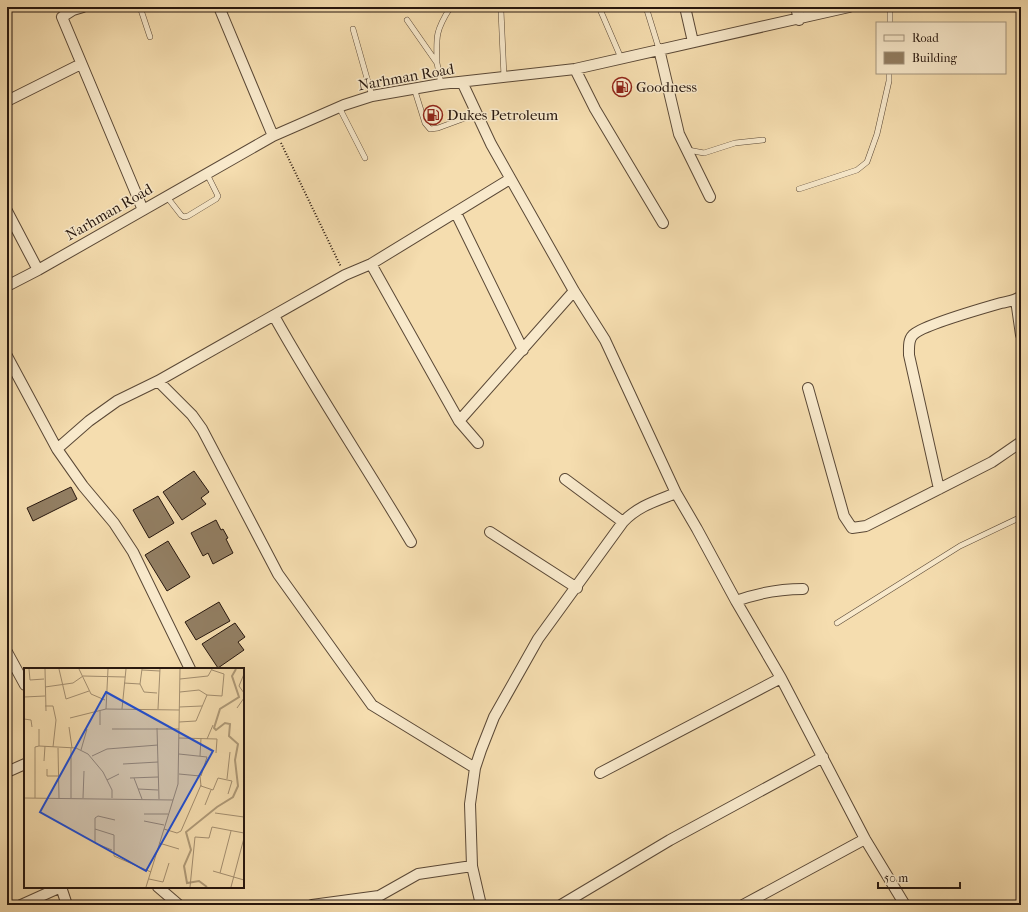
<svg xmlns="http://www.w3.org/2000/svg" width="1028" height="912" viewBox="0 0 1028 912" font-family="'IM FELL French Canon',serif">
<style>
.building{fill:#927e62;stroke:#27170e}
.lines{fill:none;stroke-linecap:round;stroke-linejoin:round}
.lane-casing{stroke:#5a4836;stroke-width:6}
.street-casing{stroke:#5a4836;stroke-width:12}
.path{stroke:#27170e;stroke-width:2;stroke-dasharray:1 2;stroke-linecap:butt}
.lane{stroke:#f8e9cb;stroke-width:5}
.street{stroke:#f8e9cb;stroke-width:10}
.labels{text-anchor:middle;stroke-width:3;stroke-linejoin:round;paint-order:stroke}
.street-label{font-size:15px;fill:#27170e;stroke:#f8e9cb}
.poi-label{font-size:15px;fill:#27170e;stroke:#f8e9cb;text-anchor:start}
.inset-river{fill:none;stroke:#af9a78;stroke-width:2}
.inset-road{fill:none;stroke:#a38e6f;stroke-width:1}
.view{fill:#1d4ed8;fill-opacity:0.15;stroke:#1d4ed8;stroke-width:2}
.inset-edge{fill:none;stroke:#27170e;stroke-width:2}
</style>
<rect width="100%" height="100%" fill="#f5ddaf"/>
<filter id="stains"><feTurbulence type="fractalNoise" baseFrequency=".005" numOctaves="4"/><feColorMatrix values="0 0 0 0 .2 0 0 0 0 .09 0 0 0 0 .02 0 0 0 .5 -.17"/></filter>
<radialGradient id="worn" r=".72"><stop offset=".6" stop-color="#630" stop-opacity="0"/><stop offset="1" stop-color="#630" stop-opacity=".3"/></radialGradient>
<!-- building -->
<path class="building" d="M 194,471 L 209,492 L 201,498 L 206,504 L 182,520 L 163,492 Z
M 71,487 L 77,499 L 33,521 L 27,508 Z
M 158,496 L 174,523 L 149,538 L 133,510 Z
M 216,520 L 221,530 L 223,529 L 228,538 L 226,539 L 233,553 L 213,564 L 208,553 L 203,556 L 191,533 Z
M 168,541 L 190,577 L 167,591 L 145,555 Z
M 219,602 L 230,621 L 196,640 L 185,622 Z
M 235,623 L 245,637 L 238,642 L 244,650 L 218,668 L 202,644 Z"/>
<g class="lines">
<defs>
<path id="lane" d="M 140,7 L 150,37
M 599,7 L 621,58
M 646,7 L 659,49
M 501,11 L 504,77
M 407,20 L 437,63 L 441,84
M 890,23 L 890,7
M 353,29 L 372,96
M 437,62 C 436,36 436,30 450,8
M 414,88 L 425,123 L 430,129 L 438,128 L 476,114
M 339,107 L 365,158
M 688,150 L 704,153 L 735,143 L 763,140
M 799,189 L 857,170 L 867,162 L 877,134 L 889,81 L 889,73
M 167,197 L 181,215 L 184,217 L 188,216 L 216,199 L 218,196 L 207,174
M 837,623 L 960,546 L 1021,517"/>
<path id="street" d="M 83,7 L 73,10 L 62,17 L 143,210
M 219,7 L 273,136
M 685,7 L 693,42
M 796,7 L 799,20
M 659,49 L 679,134 L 710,197
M 575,69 L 595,109 L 663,223
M 462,82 L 491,144 L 574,291 L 605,340 L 676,493 L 697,529 L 736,601 L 781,678 L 865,839 L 905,905
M 7,101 L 81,64
M 7,211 L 38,270
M 456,213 L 523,350
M 371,264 L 459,421 L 478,443
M 7,286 L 38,270 L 273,136 L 344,105 L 372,96 L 441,84 L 575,69 L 849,7
M 1016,300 L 1021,335
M 274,316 C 317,393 366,466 411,542
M 7,356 L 57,449 L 83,486 L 114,523 L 133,552 L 190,669
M 158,381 L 192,415 L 202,429 L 278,574 L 372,705 L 475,768
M 808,388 L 844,516 L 852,528 L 866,526 L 992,462 L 1021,442
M 459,421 L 574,291
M 57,449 L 89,421 L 117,401 L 158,381 L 345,275 L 371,264 L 510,179
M 565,479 L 623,522
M 939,489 L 909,355 C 909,348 908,340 913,335 C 921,326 987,307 1001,303 C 1009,301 1015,301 1021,296
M 490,532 L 577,588
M 736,601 C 758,593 779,589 803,589
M 7,652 L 25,685
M 7,772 L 25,764
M 600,773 L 781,678
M 61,887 L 67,905
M 158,887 L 179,905
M 21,905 L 61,887
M 312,905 L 379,896 L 418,874 L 472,866
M 481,905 L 472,866 L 470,804 L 475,768 L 481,750 L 494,717 L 538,639 L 623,522 C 638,506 656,501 676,493
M 561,905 L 670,840 L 823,757
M 743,905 L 865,839"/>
</defs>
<!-- lane casing -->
<use href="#lane" class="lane-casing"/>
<!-- street casing -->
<use href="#street" class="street-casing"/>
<!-- path -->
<path class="path" d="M 281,143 L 341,267"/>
<!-- lane -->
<use href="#lane" class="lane"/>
<!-- street -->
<use href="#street" class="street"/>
</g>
<!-- icons -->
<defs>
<symbol id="fuel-ring" viewBox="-11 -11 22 22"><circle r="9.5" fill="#f8e9cb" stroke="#8f2418" stroke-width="1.5"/><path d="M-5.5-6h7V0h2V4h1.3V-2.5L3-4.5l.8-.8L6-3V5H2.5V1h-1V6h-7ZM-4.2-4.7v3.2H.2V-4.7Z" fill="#8f2418"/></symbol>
</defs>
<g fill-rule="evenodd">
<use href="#fuel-ring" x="611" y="76" width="22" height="22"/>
<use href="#fuel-ring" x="422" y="104" width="22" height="22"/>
</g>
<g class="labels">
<!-- street labels -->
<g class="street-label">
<text transform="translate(406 77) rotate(-10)" y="5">Narhman Road</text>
<text transform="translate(109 212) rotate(-30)" y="5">Narhman Road</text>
</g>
<!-- poi labels -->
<g class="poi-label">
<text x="636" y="92">Goodness</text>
<text x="447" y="120">Dukes Petroleum</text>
</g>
</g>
<!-- overview -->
<g transform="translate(24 668)">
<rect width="220" height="220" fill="#f5ddaf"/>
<path class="inset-river" d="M 183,219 L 175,213 L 163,215 L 160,198 L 167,182 L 162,164 L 193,139 L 209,129 L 214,118 L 211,92 L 214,76 L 205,68 L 206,56 L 201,55 L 192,62 L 190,60 L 196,41 L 215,29 L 208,8 L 212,1"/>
<path class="inset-road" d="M 5,1 L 6,12 L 20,11M 21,1 L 22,43M 35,1 L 42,31 L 65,23M 55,1 L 67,26 L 81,32M 118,1 L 116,16 L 120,24 L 133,25M 118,2 L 136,3M 220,6 L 215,18 L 220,25M 156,11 L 184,8 L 188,1M 100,15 L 116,16M 21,19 L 49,15 L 59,8 L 101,9M 156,24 L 175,22 L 183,27 L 198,28 L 200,6 L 188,2M 0,29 L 21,28M 21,38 L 29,38 L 32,52 L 29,79M 155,39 L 178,38M 213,40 L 220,30M 82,41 L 84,1M 98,41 L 102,1M 134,41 L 136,1M 76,43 L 76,57M 46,50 L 82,41 L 155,42M 0,51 L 7,52 L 8,59M 155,54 L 172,53 L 183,27M 45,59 L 48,80M 133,60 L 135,131M 88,61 L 155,61M 155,70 L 193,71 L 192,85M 183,71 L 189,57M 15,78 L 15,61M 34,80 L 35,130M 47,80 L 47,130M 57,82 L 63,61M 155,86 L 183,89 L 177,108M 68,88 L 83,81 L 134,77M 176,88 L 177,70M 20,93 L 21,78M 99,96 L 134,94M 23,101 L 23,108 L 35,108M 155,106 L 176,108 L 177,118 L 189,122 L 194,110 L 208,113 L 204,126M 106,110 L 134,109M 110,110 L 118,131M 203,111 L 206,84M 83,112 L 95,106M 114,121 L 134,122M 0,130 L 149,132M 11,130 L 11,79 L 15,78 L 52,80 L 64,86 L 79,104 L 88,122 L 88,130M 59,130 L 60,103M 181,137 L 187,122M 191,145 L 220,149M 120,146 L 144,146M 120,153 L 140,157M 71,161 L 90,167 L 90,188 L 127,204M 140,161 L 153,165 L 157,163 L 177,117M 135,175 L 155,181M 88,182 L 71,175 L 71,150 L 74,148 L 91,152M 189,203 L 220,212M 196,205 L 207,163M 125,211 L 139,214 L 145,195M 122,219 L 154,116 L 156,1M 166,219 L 171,169 L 185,170 L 188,159 L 220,165M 207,219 L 220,170"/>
<path class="view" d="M 82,24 L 189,83 L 122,203 L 16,144 Z"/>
<rect width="220" height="220" class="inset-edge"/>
</g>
<!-- margin -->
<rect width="1028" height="912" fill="none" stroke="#f5ddaf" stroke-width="24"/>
<rect x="8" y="8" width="1012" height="896" fill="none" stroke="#27170e" stroke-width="2"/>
<rect x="12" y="12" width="1004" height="888" fill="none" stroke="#27170e"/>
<!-- legend -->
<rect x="876" y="22" width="130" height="52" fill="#f8e9cb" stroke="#a4957f"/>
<rect x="884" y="35" width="20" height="6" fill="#f8e9cb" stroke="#a4957f"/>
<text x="912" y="42" font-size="12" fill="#27170e">Road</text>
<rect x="884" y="52" width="20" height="12" fill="#927e62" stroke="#a4957f"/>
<text x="912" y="62" font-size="12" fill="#27170e">Building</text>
<!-- scale -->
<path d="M878 882v6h82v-6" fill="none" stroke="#27170e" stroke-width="2"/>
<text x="884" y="882" font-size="12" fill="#27170e" stroke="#f8e9cb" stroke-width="3" paint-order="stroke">50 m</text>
<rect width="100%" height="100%" filter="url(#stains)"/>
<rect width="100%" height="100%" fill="url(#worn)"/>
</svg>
